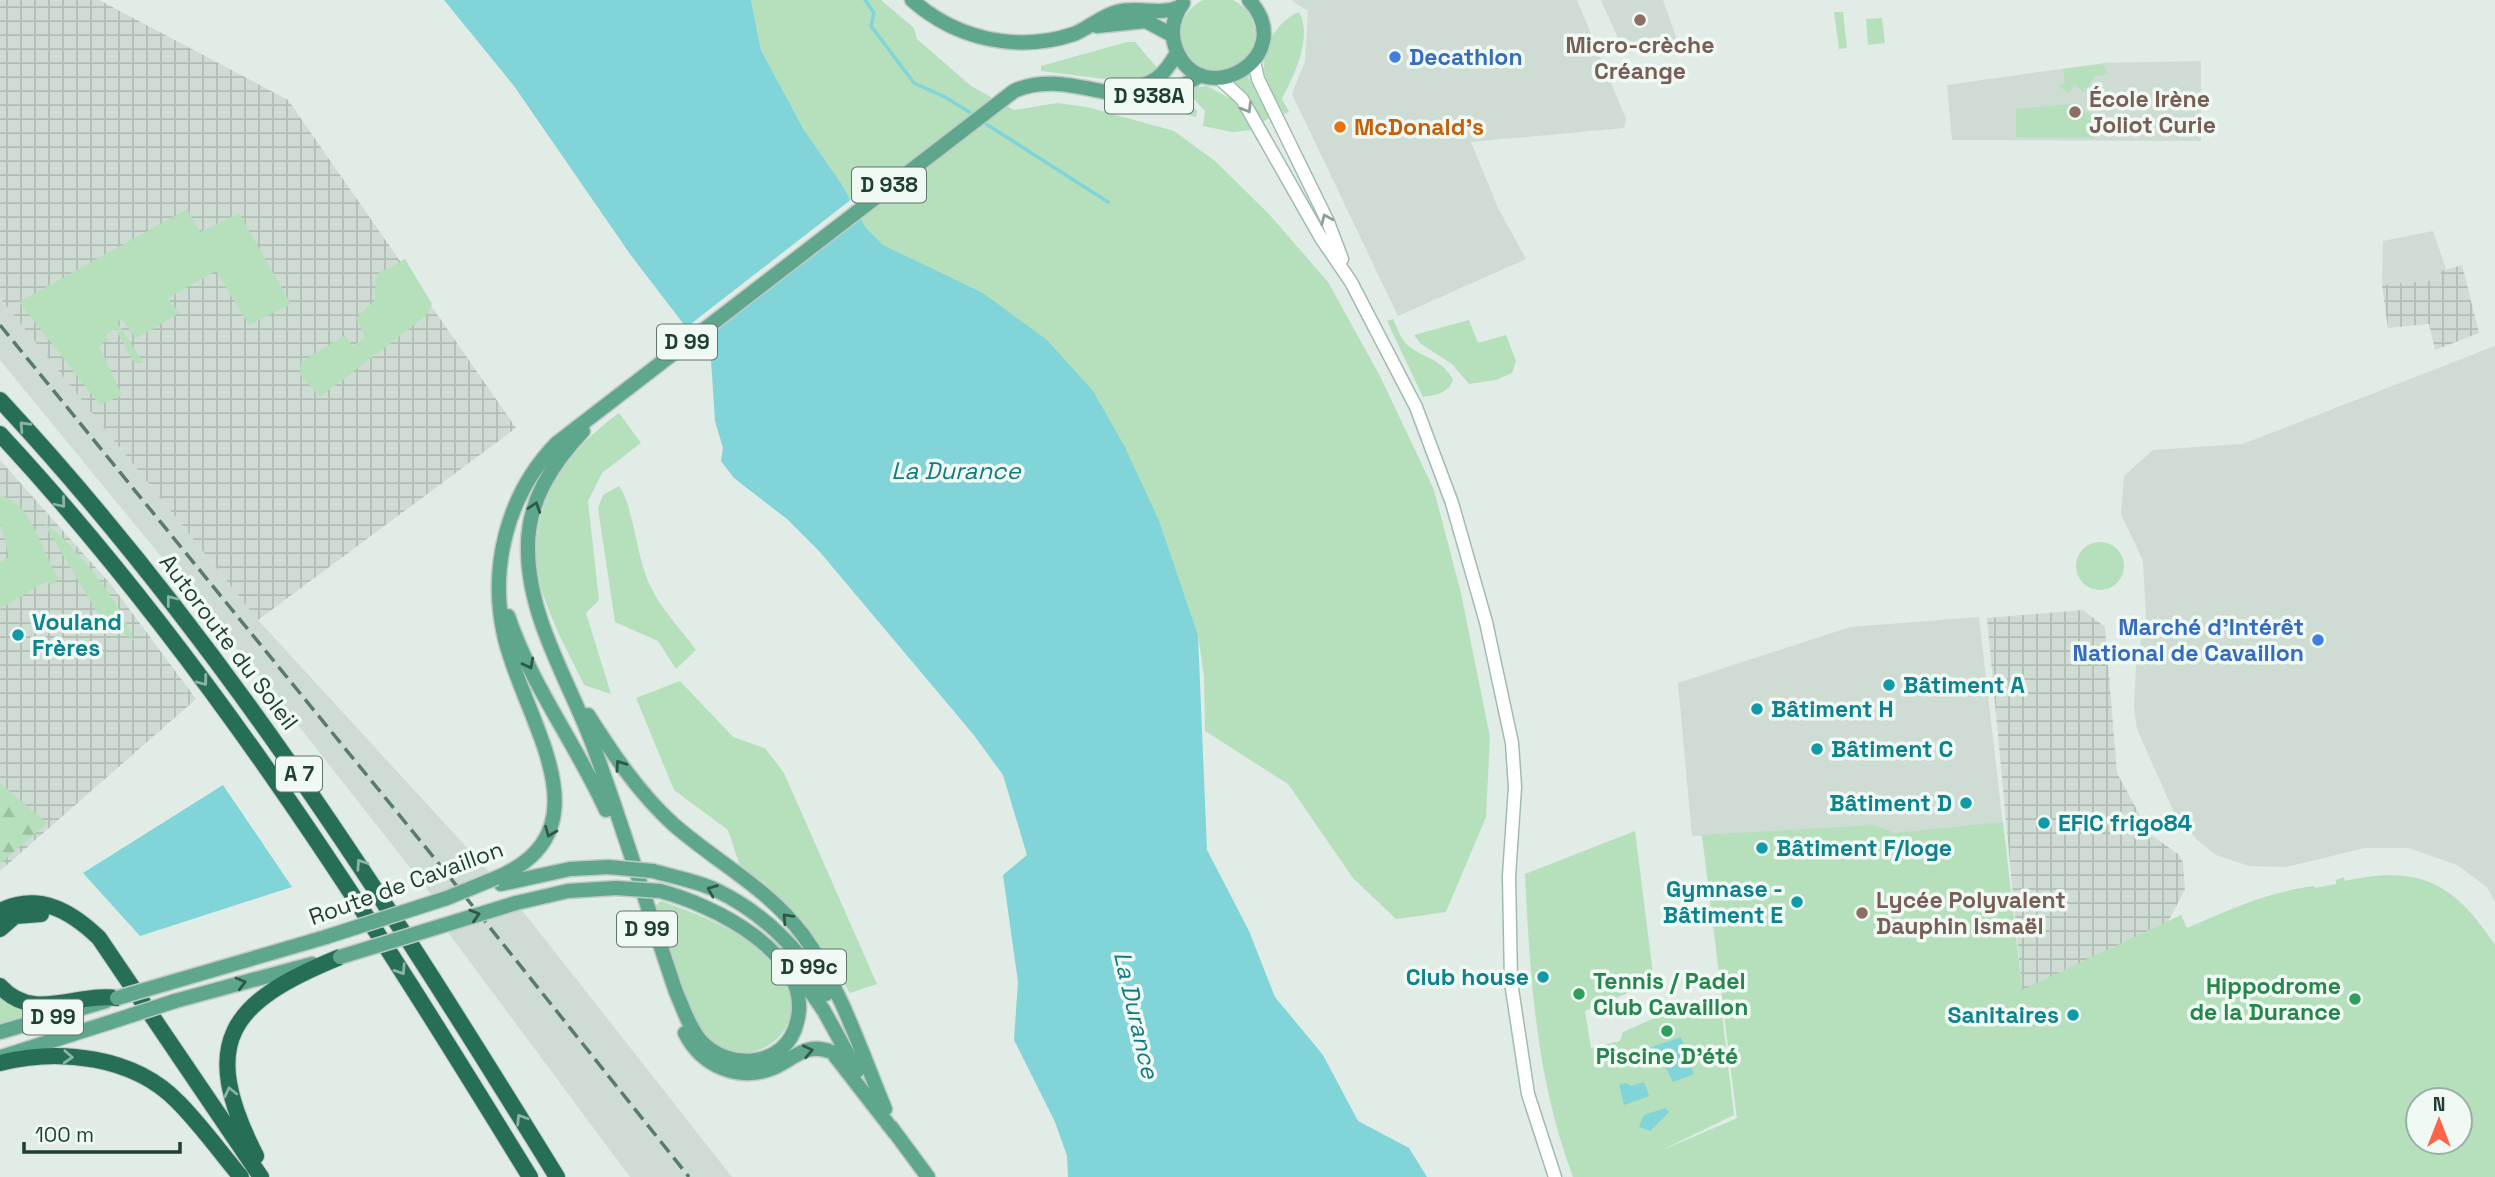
<svg xmlns="http://www.w3.org/2000/svg" width="2495" height="1177" viewBox="0 0 2495 1177" font-family="'Space Grotesk',sans-serif">
<style>
.built{fill:#cedcd4}
.industrial{fill:url(#industrial-grid)}
.green{fill:#b6e0bc;fill-rule:evenodd}
.forest{fill:url(#forest-firs)}
.water{fill:#81d4d8}
.pier{fill:#e0ece5}
.lines{fill:none;stroke-linecap:round;stroke-linejoin:round}
.stream{stroke:#81d4d8;stroke-width:3.5}
.secondary-casing{stroke:#a0bcaf;stroke-width:15}
.primary-casing{stroke:#c0c9c6;stroke-width:17}
.highway-casing{stroke:#c0c9c6;stroke-width:18}
.secondary{stroke:#fff;stroke-width:12}
.primary{stroke:#5fa78c;stroke-width:14}
.highway{stroke:#276e57;stroke-width:16}
.rail{stroke:#597a6d;stroke-width:3.5;stroke-dasharray:14 7;stroke-linecap:butt}
.primary-bridge-casing{stroke:#c0c9c6;stroke-width:17;stroke-linecap:butt}
.primary-bridge{stroke:#5fa78c;stroke-width:14}
.oneway{stroke:#8e9f98}
.oneway2{stroke:#8cb4a6}
.oneway3{stroke:#2e5948}
.education-dot{fill:#8d6e63;stroke:#f0f9f4;stroke-width:2.5}
.shop-dot{fill:#3f7fe0;stroke:#f0f9f4;stroke-width:2.5}
.food-dot{fill:#e8710a;stroke:#f0f9f4;stroke-width:2.5}
.culture-dot{fill:#0f9aa8;stroke:#f0f9f4;stroke-width:2.5}
.leisure-dot{fill:#2e9e5b;stroke:#f0f9f4;stroke-width:2.5}
.labels{text-anchor:middle;stroke-width:7;stroke-linejoin:round;paint-order:stroke}
.shield{fill:#f0f9f4;stroke:#5d776c;stroke-width:2}
.shield-label{font-size:21px;font-weight:bold;fill:#1e3f32}
.education-label{font-size:23px;font-weight:bold;fill:#785e54;stroke:#f0f9f4;text-anchor:start}
.shop-label{font-size:23px;font-weight:bold;fill:#366cbe;stroke:#f0f9f4;text-anchor:start}
.food-label{font-size:23px;font-weight:bold;fill:#c56008;stroke:#f0f9f4;text-anchor:start}
.culture-label{font-size:23px;font-weight:bold;fill:#0d838f;stroke:#f0f9f4;text-anchor:start}
.street-label{font-size:23px;fill:#1e3f32;stroke:#f0f9f4}
.leisure-label{font-size:23px;font-weight:bold;fill:#27864d;stroke:#f0f9f4;text-anchor:start}
.water-label{font-size:24px;font-style:italic;fill:#127b81;stroke:#f0f9f4}
</style>
<defs>
<pattern id="industrial-grid" width="8" height="8" patternUnits="userSpaceOnUse" patternTransform="scale(1.75)"><rect width="8" height="8" fill="#cedcd4"/><path d="M0 4h8M4 0v8" fill="none" stroke="#b0beb6"/></pattern>
<pattern id="forest-firs" width="22" height="20" patternUnits="userSpaceOnUse" patternTransform="scale(1.75)"><rect width="22" height="20" fill="#b6e0bc"/><path d="M5 1l3.5 6h-7zM16 11l3.5 6h-7z" fill="#9cc1a2"/></pattern>
</defs>
<rect width="100%" height="100%" fill="#e0ece5"/>
<!-- built -->
<path class="built" d="M 1291,0 L 1577,0 L 1626,119 L 1624,128 L 1471,142 L 1498,208 L 1526,259 L 1398,316 L 1292,94 L 1305,61 L 1308,11 Z
M 1601,0 L 1663,0 L 1677,40 L 1625,54 Z
M 2201,61 L 2201,141 L 1952,140 L 1947,85 L 2104,63 Z
M 2433,231 L 2446,269 L 2441,271 L 2440,280 L 2382,285 L 2383,241 Z
M 0,298 L 258,620 L 492,875 L 433,897 L 273,693 L 0,360 Z
M 2495,346 L 2495,902 L 2487,887 L 2457,865 L 2409,848 L 2365,848 L 2286,867 L 2249,866 L 2216,855 L 2197,840 L 2173,810 L 2137,729 L 2134,707 L 2136,666 L 2146,615 L 2143,561 L 2121,514 L 2124,476 L 2153,450 L 2243,444 Z
M 1979,617 L 2022,991 L 1737,1119 L 1702,836 L 1692,836 L 1678,683 L 1850,627 Z
M 521,909 L 732,1177 L 630,1177 L 447,931 Z"/>
<!-- industrial -->
<path class="industrial" d="M 0,0 L 99,0 L 288,100 L 516,428 L 258,620 L 0,298 Z
M 2462,265 L 2479,333 L 2435,350 L 2429,324 L 2388,328 L 2382,285 L 2440,280 L 2441,271 Z
M 0,460 L 113,587 L 196,699 L 0,871 Z
M 2083,610 L 2105,627 L 2117,773 L 2150,834 L 2178,854 L 2183,862 L 2185,889 L 2168,922 L 2022,991 L 1987,618 Z"/>
<!-- green -->
<path class="green" d="M1181 34a37 37 0 1 1 74 0a37 37 0 1 1-74 0Z
M 751,0 L 881,0 L 914,28 L 917,39 L 971,86 L 1014,110 L 1057,103 L 1087,107 L 1174,131 L 1215,161 L 1268,213 L 1328,282 L 1380,376 L 1434,490 L 1461,593 L 1490,737 L 1486,817 L 1446,912 L 1396,919 L 1353,878 L 1288,784 L 1205,731 L 1204,676 L 1198,635 L 1160,523 L 931,270 L 882,245 L 866,228 L 841,183 L 804,130 L 761,50 Z
M 1299,12 C 1313,38 1294,75 1282,99 L 1289,112 L 1284,114 C 1278,102 1268,88 1265,75 C 1259,49 1277,21 1299,12 Z
M 1834,12 L 1843,12 L 1847,48 L 1839,49 Z
M 1882,18 L 1885,43 L 1868,45 L 1866,19 Z
M 1127,42 L 1135,42 L 1161,72 C 1133,88 1075,74 1041,71 L 1041,66 Z
M 2103,64 L 2108,74 L 2095,76 L 2084,92 L 2074,85 L 2069,93 L 2060,87 L 2060,84 L 2065,83 L 2063,69 Z
M 1248,76 L 1269,118 L 1261,123 L 1234,83 Z
M 1207,86 L 1235,101 L 1252,130 L 1232,132 L 1203,126 L 1205,111 L 1188,93 L 1191,88 Z
M 1182,96 L 1197,111 L 1196,117 L 1152,105 Z
M 2072,104 L 2095,116 L 2095,138 L 2016,137 L 2016,109 Z
M 187,209 L 200,232 L 239,213 L 291,304 L 249,325 L 216,271 L 168,298 L 179,313 L 136,339 L 122,319 L 117,322 L 144,363 L 134,363 L 116,329 L 105,334 L 108,340 L 99,346 L 122,395 L 100,405 L 19,302 Z
M 405,259 L 432,304 L 426,316 L 320,397 L 300,375 L 301,362 L 345,335 L 352,346 L 365,338 L 356,318 L 374,301 L 377,274 Z
M 1393,319 C 1396,325 1399,334 1403,340 C 1417,358 1439,355 1453,379 C 1449,393 1437,395 1423,397 L 1387,321 Z
M 1469,320 L 1478,343 L 1506,335 L 1516,361 L 1512,373 L 1496,380 L 1469,384 L 1452,364 L 1421,344 L 1414,335 Z
M 619,413 L 641,443 L 602,473 L 588,501 L 599,600 L 586,613 L 611,694 L 584,685 C 570,656 554,627 544,597 C 519,520 558,457 619,413 Z
M 619,486 C 632,501 637,558 649,583 C 659,607 681,629 696,650 L 676,669 L 658,641 L 615,622 L 598,508 L 603,495 Z
M 0,495 C 35,505 40,552 59,578 L 53,585 L 45,582 L 0,609 L 0,563 L 9,557 L 0,523 Z
M 43,522 C 77,546 121,602 134,641 L 97,612 Z
M2076 566a24 24 0 1 1 48 0a24 24 0 1 1-48 0Z
M 680,681 L 733,737 L 765,748 L 784,773 L 877,984 L 850,993 L 804,922 L 763,882 L 740,866 L 728,830 L 674,790 L 636,698 Z
M 2003,822 L 2022,990 L 2181,915 L 2187,928 C 2230,909 2268,892 2314,886 L 2315,888 L 2336,884 L 2336,880 L 2344,877 L 2345,881 C 2420,865 2453,882 2495,945 L 2495,1177 L 1573,1177 C 1536,1079 1530,977 1525,874 L 1635,831 L 1654,982 L 1585,1011 L 1591,1048 L 1620,1041 L 1623,1032 L 1666,1013 L 1720,997 L 1734,1115 L 1660,1151 L 1761,1108 L 1737,1118 L 1702,835 L 1874,825 L 1895,833 ZM 2418,1100 L 2460,1100 L 2460,1142 L 2418,1142 Z
M 661,901 C 704,916 757,936 782,976 C 818,1033 742,1082 701,1032 C 677,1002 667,943 655,906 Z
M 0,996 L 24,1009 L 43,1012 L 0,1028 Z"/>
<!-- forest -->
<path class="forest" d="M 0,783 L 47,823 L 0,864 Z"/>
<!-- water -->
<path class="water" d="M 444,0 L 751,0 L 761,50 L 804,130 L 841,183 L 866,228 L 883,245 L 983,293 L 1047,340 L 1093,391 L 1125,447 L 1160,523 L 1198,635 L 1207,850 L 1249,931 L 1275,997 L 1323,1055 L 1358,1121 L 1409,1148 L 1427,1177 L 1068,1177 L 1067,1156 L 1055,1122 L 1014,1040 L 1018,982 L 1003,875 L 1027,855 L 1003,775 L 973,734 L 819,551 L 787,519 L 734,478 L 721,461 L 723,448 L 715,421 L 711,360 L 630,254 L 514,86 Z
M 223,785 L 292,887 L 140,936 L 83,873 Z
M 1681,1037 L 1694,1074 L 1673,1082 L 1665,1066 L 1655,1063 L 1649,1048 Z
M 1644,1082 L 1649,1096 L 1624,1105 L 1619,1085 L 1626,1083 L 1631,1086 Z
M 1665,1108 L 1669,1112 L 1650,1131 L 1639,1127 L 1644,1115 Z"/>
<!-- pier -->
<path class="pier" d="M 853,198 L 863,216 L 695,346 L 683,330 Z"/>
<g class="lines">
<!-- stream -->
<path class="stream" d="M 865,0 L 874,13 L 871,26 L 914,83 L 945,97 L 974,115
M 983,122 L 1108,202"/>
<defs>
<path id="secondary" d="M 1254,61 L 1258,79 L 1328,222 L 1342,259
M 1219,78 L 1242,99 L 1321,238 L 1351,282 L 1416,407 L 1452,503 L 1486,622 L 1512,743 L 1515,787 L 1509,876 L 1511,982 L 1528,1094 L 1555,1177"/>
<path id="primary" d="M 912,0 C 956,39 1017,53 1074,34 C 1089,28 1101,16 1117,12 C 1138,6 1159,16 1180,7
M 1183,3 C 1173,17 1170,33 1176,49 C 1201,114 1301,57 1249,0
M 1097,26 L 1146,21 L 1172,35
M 1124,88 C 1153,86 1163,77 1177,53
M 583,431 C 552,464 527,502 528,549 C 528,618 569,681 593,745 C 623,826 648,910 676,992 C 683,1008 689,1027 700,1040 C 728,1072 786,1068 797,1022 C 815,954 711,904 660,891
M 508,616 C 531,685 576,744 606,810
M 588,715 C 613,754 638,792 673,824 C 716,862 768,888 803,935 C 840,986 861,1051 885,1109
M 653,871 C 674,877 697,881 716,890 C 762,912 801,950 826,994
M 496,878 C 611,830 525,722 505,639 C 488,569 507,494 557,443 L 1014,91 C 1061,69 1113,105 1163,94 C 1176,91 1189,82 1201,75
M 501,884 L 570,869 L 608,867
M 516,903 L 568,891 L 616,888
M 793,966 L 824,1011 L 857,1071
M 165,984 L 326,937
M 175,1001 L 312,964
M 0,1032 L 106,1001
M 685,1033 C 702,1066 738,1082 773,1068 C 796,1058 805,1042 832,1052 L 895,1133
M 1,1057 L 117,1020
M 891,1127 L 928,1177"/>
<path id="highway" d="M 0,400 C 219,635 389,905 557,1177
M 0,434 C 208,658 371,918 530,1177
M 0,911 C 39,892 71,911 99,938 L 261,1177
M 0,929 L 15,916 L 41,914
M 0,986 C 33,1023 77,992 117,998
M 0,1063 C 59,1048 134,1056 178,1102 C 201,1125 220,1152 241,1177
M 256,1156 C 198,1042 229,1002 340,957"/>
</defs>
<!-- secondary casing -->
<use href="#secondary" class="secondary-casing"/>
<!-- primary casing -->
<use href="#primary" class="primary-casing"/>
<!-- highway casing -->
<use href="#highway" class="highway-casing"/>
<!-- secondary -->
<use href="#secondary" class="secondary"/>
<!-- primary -->
<use href="#primary" class="primary"/>
<!-- highway -->
<use href="#highway" class="highway"/>
<!-- rail -->
<path class="rail" d="M 0,325 L 440,865 L 689,1177"/>
<defs>
<path id="primary-bridge" d="M 608,867 L 653,871
M 616,888 L 660,891
M 326,937 L 447,898 L 496,878
M 340,957 L 516,903
M 117,998 L 165,984
M 117,1020 L 175,1001"/>
</defs>
<!-- primary-bridge casing -->
<use href="#primary-bridge" class="primary-bridge-casing"/>
<!-- primary-bridge -->
<use href="#primary-bridge" class="primary-bridge"/>
</g>
<!-- one-way arrows -->
<defs><path id="oneway-chevron" d="M-2-3.5L2.5 0L-2 3.5" fill="none" stroke-width="1.6" stroke-linecap="round" stroke-linejoin="round" transform="scale(1.75)"/></defs>
<g class="oneway">
<use href="#oneway-chevron" transform="translate(1247 108) rotate(59)"/>
<use href="#oneway-chevron" transform="translate(1326 219) rotate(-114)"/>
</g>
<g class="oneway2">
<use href="#oneway-chevron" transform="translate(24 426) rotate(-133)"/>
<use href="#oneway-chevron" transform="translate(61 503) rotate(50)"/>
<use href="#oneway-chevron" transform="translate(171 600) rotate(-128)"/>
<use href="#oneway-chevron" transform="translate(203 681) rotate(53)"/>
<use href="#oneway-chevron" transform="translate(361 864) rotate(-124)"/>
<use href="#oneway-chevron" transform="translate(401 970) rotate(57)"/>
<use href="#oneway-chevron" transform="translate(68 1057) rotate(3)"/>
<use href="#oneway-chevron" transform="translate(230 1092) rotate(-103)"/>
<use href="#oneway-chevron" transform="translate(521 1119) rotate(-122)"/>
</g>
<g class="oneway3">
<use href="#oneway-chevron" transform="translate(535 507) rotate(-72)"/>
<use href="#oneway-chevron" transform="translate(529 664) rotate(62)"/>
<use href="#oneway-chevron" transform="translate(620 765) rotate(-125)"/>
<use href="#oneway-chevron" transform="translate(550 832) rotate(112)"/>
<use href="#oneway-chevron" transform="translate(712 890) rotate(-158)"/>
<use href="#oneway-chevron" transform="translate(475 915) rotate(-17)"/>
<use href="#oneway-chevron" transform="translate(787 918) rotate(-133)"/>
<use href="#oneway-chevron" transform="translate(241 983) rotate(-15)"/>
<use href="#oneway-chevron" transform="translate(808 1051) rotate(-12)"/>
</g>
<!-- markers -->
<g class="education-dot">
<circle cx="1640" cy="20" r="7"/>
<circle cx="2075" cy="112" r="7"/>
<circle cx="1862" cy="913" r="7"/>
</g>
<g class="shop-dot">
<circle cx="1395" cy="57" r="7"/>
<circle cx="2318" cy="640" r="7"/>
</g>
<circle class="food-dot" cx="1340" cy="127" r="7"/>
<g class="culture-dot">
<circle cx="18" cy="635" r="7"/>
<circle cx="1889" cy="685" r="7"/>
<circle cx="1757" cy="709" r="7"/>
<circle cx="1817" cy="749" r="7"/>
<circle cx="1966" cy="803" r="7"/>
<circle cx="2044" cy="823" r="7"/>
<circle cx="1762" cy="848" r="7"/>
<circle cx="1797" cy="902" r="7"/>
<circle cx="1543" cy="977" r="7"/>
<circle cx="2073" cy="1015" r="7"/>
</g>
<g class="leisure-dot">
<circle cx="1579" cy="994" r="7"/>
<circle cx="2355" cy="999" r="7"/>
<circle cx="1667" cy="1031" r="7"/>
</g>
<g class="labels">
<!-- shield labels -->
<g class="shield">
<rect x="1105" y="78.5" width="88" height="35" rx="5"/>
<rect x="852" y="167.5" width="74" height="35" rx="5"/>
<rect x="657" y="324.5" width="60" height="35" rx="5"/>
<rect x="276" y="756.5" width="46" height="35" rx="5"/>
<rect x="617" y="911.5" width="60" height="35" rx="5"/>
<rect x="772" y="949.5" width="74" height="35" rx="5"/>
<rect x="23" y="999.5" width="60" height="35" rx="5"/>
</g>
<g class="shield-label">
<text x="1149" y="103">D 938A</text>
<text x="889" y="192">D 938</text>
<text x="687" y="349">D 99</text>
<text x="299" y="781">A 7</text>
<text x="647" y="936">D 99</text>
<text x="809" y="974">D 99c</text>
<text x="53" y="1024">D 99</text>
</g>
<!-- education labels -->
<g class="education-label">
<text x="1640" y="53" text-anchor="middle">Micro-crèche<tspan x="1640" dy="26">Créange</tspan></text>
<text x="2089" y="107">École Irène<tspan x="2089" dy="26">Joliot Curie</tspan></text>
<text x="1876" y="908">Lycée Polyvalent<tspan x="1876" dy="26">Dauphin Ismaël</tspan></text>
</g>
<!-- shop labels -->
<g class="shop-label">
<text x="1409" y="65">Decathlon</text>
<text x="2304" y="635" text-anchor="end">Marché d'Intérêt<tspan x="2304" dy="26">National de Cavaillon</tspan></text>
</g>
<!-- food labels -->
<g class="food-label">
<text x="1354" y="135">McDonald's</text>
</g>
<!-- culture labels -->
<g class="culture-label">
<text x="32" y="630">Vouland<tspan x="32" dy="26">Frères</tspan></text>
<text x="1903" y="693">Bâtiment A</text>
<text x="1771" y="717">Bâtiment H</text>
<text x="1831" y="757">Bâtiment C</text>
<text x="1952" y="811" text-anchor="end">Bâtiment D</text>
<text x="2058" y="831">EFIC frigo84</text>
<text x="1776" y="856">Bâtiment F/loge</text>
<text x="1783" y="897" text-anchor="end">Gymnase -<tspan x="1783" dy="26">Bâtiment E</tspan></text>
<text x="1529" y="985" text-anchor="end">Club house</text>
<text x="2059" y="1023" text-anchor="end">Sanitaires</text>
</g>
<!-- street labels -->
<g class="street-label">
<text transform="translate(229 642) rotate(53)" y="8">Autoroute du Soleil</text>
<text transform="translate(406 883) rotate(-20)" y="8">Route de Cavaillon</text>
</g>
<!-- leisure labels -->
<g class="leisure-label">
<text x="1593" y="989">Tennis / Padel<tspan x="1593" dy="26">Club Cavaillon</tspan></text>
<text x="2341" y="994" text-anchor="end">Hippodrome<tspan x="2341" dy="26">de la Durance</tspan></text>
<text x="1667" y="1064" text-anchor="middle">Piscine D'été</text>
</g>
<!-- water labels -->
<g class="water-label">
<text x="956" y="479">La Durance</text>
<text transform="translate(1136 1015) rotate(77)" y="8">La Durance</text>
</g>
</g>
<!-- north arrow -->
<g transform="translate(2439 1121)"><circle r="33" fill="#f0f9f4" stroke="#9cafa6" stroke-width="2"/>
<path d="M0-5L12 26L0 18L-12 26Z" fill="#ff634b"/>
<text y="-10" font-size="19" font-weight="bold" text-anchor="middle" fill="#1e3f32">N</text>
</g>
<!-- scale -->
<path d="M24 1142v10h156v-10" fill="none" stroke="#1e3f32" stroke-width="3.5"/>
<text x="35" y="1142" font-size="21" fill="#1e3f32" stroke="#f0f9f4" stroke-width="5" paint-order="stroke">100 m</text>
</svg>
